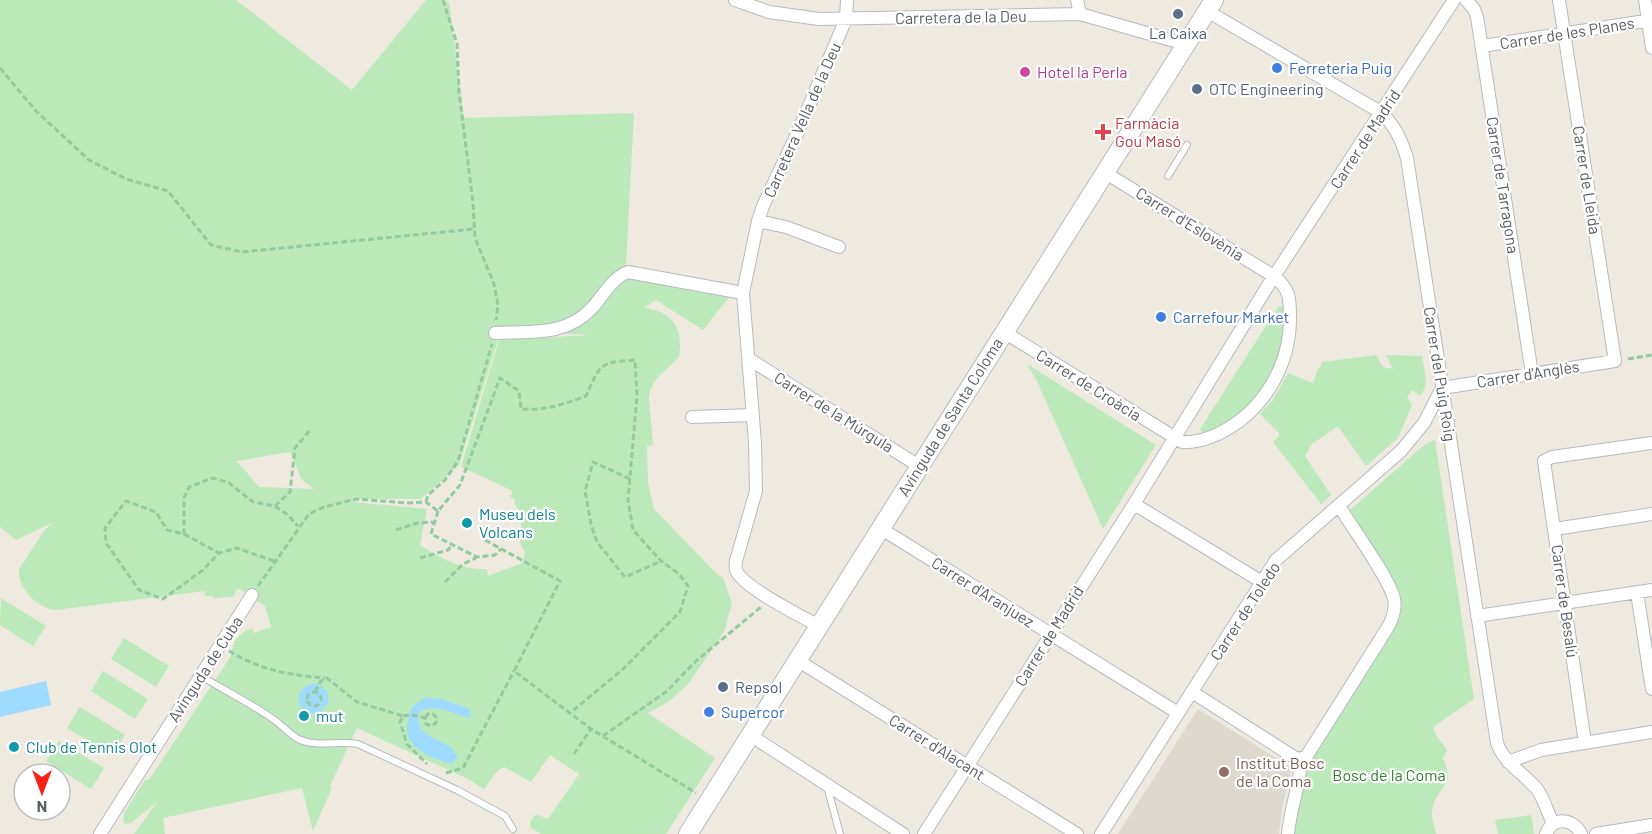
<svg xmlns="http://www.w3.org/2000/svg" width="1652" height="834" viewBox="0 0 1652 834" font-family="Barlow,sans-serif">
<style>
.education{fill:#ddd9cf}
.green{fill:#bce9ba;fill-rule:evenodd}
.water{fill:#9fdaff}
.lines{fill:none;stroke-linecap:round;stroke-linejoin:round}
.lane-casing{stroke:#b6babf;stroke-width:8}
.street-casing{stroke:#b6babf;stroke-width:14}
.secondary-casing{stroke:#b6bbc1;stroke-width:20}
.path{stroke:#93ca9f;stroke-width:3;stroke-dasharray:6 3;stroke-linecap:butt}
.lane{stroke:#fff;stroke-width:6}
.street{stroke:#fff;stroke-width:12}
.secondary{stroke:#fff;stroke-width:18}
.service-dot{fill:#5c6f8a;stroke:#fff;stroke-width:2}
.shop-dot{fill:#3f7fe0;stroke:#fff;stroke-width:2}
.hotel-dot{fill:#d1479c;stroke:#fff;stroke-width:2}
.health-dot{fill:#e0444e;stroke:#fff;stroke-width:2}
.culture-dot{fill:#0f9aa8;stroke:#fff;stroke-width:2}
.education-dot{fill:#8d6e63;stroke:#fff;stroke-width:2}
.labels{text-anchor:middle;stroke-width:4.5;stroke-linejoin:round;paint-order:stroke}
.street-label{font-size:16px;fill:#595e63;stroke:#fff}
.service-label{font-size:16px;fill:#4e5e75;stroke:#fff;text-anchor:start}
.shop-label{font-size:16px;fill:#366cbe;stroke:#fff;text-anchor:start}
.hotel-label{font-size:16px;fill:#b23c85;stroke:#fff;text-anchor:start}
.health-label{font-size:16px;fill:#be3a42;stroke:#fff;text-anchor:start}
.culture-label{font-size:16px;fill:#0d838f;stroke:#fff;text-anchor:start}
.education-label{font-size:16px;fill:#785e54;stroke:#fff;text-anchor:start}
.park-label{font-size:16px;fill:#2b822b;stroke:#fff}
</style>
<rect width="100%" height="100%" fill="#eeeae0"/>
<!-- education -->
<path class="education" d="M 1198,709 L 1292,768 L 1283,803 L 1279,834 L 1118,834 Z"/>
<!-- green -->
<path class="green" d="M 0,0 L 236,0 L 352,90 L 426,0 L 443,0 L 449,2 L 464,118 L 634,113 L 626,266 L 729,287 L 731,295 L 703,330 L 656,300 L 644,308 C 675,311 683,331 679,357 L 657,378 L 650,390 L 649,397 L 653,445 L 647,446 L 648,482 L 654,509 L 716,573 L 723,578 L 732,603 L 724,632 L 688,684 L 668,702 L 648,713 L 715,758 L 666,834 L 541,834 L 530,827 L 530,822 L 536,814 L 548,819 L 579,774 L 550,755 L 531,782 L 505,767 L 498,770 L 484,789 L 468,779 L 357,728 L 330,786 L 332,788 L 313,831 L 302,788 L 163,818 L 165,834 L 134,834 L 157,802 L 131,823 L 125,824 L 123,821 L 124,813 L 145,780 L 149,780 L 231,656 C 232,641 239,633 252,628 L 254,633 L 271,627 L 265,606 L 238,588 L 233,597 L 214,598 L 213,596 L 205,596 L 205,591 L 56,610 C 38,609 17,588 19,569 L 44,531 L 52,523 L 16,540 L 0,527 ZM 501,330 L 590,335 L 499,340 L 461,467 L 513,491 L 510,497 L 515,499 L 514,503 C 530,523 512,536 525,552 L 522,563 L 488,576 L 487,569 C 460,570 443,559 420,545 L 427,509 L 354,502 L 357,499 L 421,499 L 459,465 ZM 290,452 L 302,480 L 314,489 L 259,487 L 237,461 Z
M 1283,306 C 1288,365 1258,412 1203,434 L 1200,429 L 1278,307 Z
M 1376,355 L 1383,367 L 1393,369 L 1386,355 L 1422,356 C 1424,369 1430,387 1420,396 L 1412,390 L 1407,397 L 1412,405 L 1398,438 L 1366,466 L 1338,426 L 1312,444 L 1305,456 L 1331,495 L 1321,504 L 1273,442 L 1279,436 L 1279,433 L 1260,414 L 1273,400 L 1288,373 L 1313,383 L 1318,368 L 1320,368 L 1322,362 Z
M 1027,364 L 1156,445 L 1103,529 L 1036,379 Z
M 1435,440 L 1474,699 L 1433,727 C 1435,737 1443,743 1447,751 L 1443,758 C 1455,789 1441,781 1433,806 C 1430,815 1434,825 1436,834 L 1291,834 L 1306,767 L 1400,618 L 1401,601 L 1397,588 L 1350,510 L 1424,445 Z
M 1,598 L 46,626 L 33,646 L 0,625 Z
M 124,638 L 169,666 L 156,687 L 111,659 Z
M 103,671 L 148,699 L 135,719 L 91,691 Z
M 80,707 L 125,735 L 112,756 L 67,728 Z
M 59,741 L 104,768 L 91,789 L 46,761 Z
M 1531,815 L 1534,834 L 1498,834 L 1495,820 Z"/>
<!-- water -->
<path class="water" d="M 46,681 L 51,705 L 0,717 L 0,692 Z
M 318,684 L 327,691 L 329,701 L 321,712 L 311,714 L 300,706 C 296,692 304,683 318,684 Z
M 424,698 L 442,699 L 470,709 L 470,718 C 453,715 436,702 419,712 C 414,735 436,737 449,746 C 453,748 455,754 458,757 L 452,764 C 434,759 406,750 407,726 C 408,720 410,713 412,707 Z"/>
<g class="lines">
<defs>
<path id="lane" d="M 1168,176 L 1187,145
M 201,676 C 224,690 250,703 273,719 C 281,724 289,734 298,739 C 318,748 339,740 358,744 L 457,790 L 505,816 L 513,829
M 827,786 L 840,834"/>
<path id="street" d="M 735,0 L 769,12 L 819,19 L 1080,14 L 1185,44
M 1077,0 L 1080,14
M 1466,0 L 1474,9 L 1477,17 L 1532,374
M 1645,0 L 1652,48
M 1207,11 L 1382,113 C 1396,128 1401,139 1407,158 L 1497,743 C 1504,763 1523,773 1537,789 C 1544,799 1548,813 1553,824
M 1482,46 L 1652,20
M 758,221 L 786,227 L 839,247
M 1004,332 L 1182,442 C 1195,443 1206,439 1218,434 C 1262,413 1290,367 1290,318 C 1290,298 1290,290 1275,277 L 1104,172
M 495,333 C 531,331 565,337 592,308 C 603,296 612,278 628,272 L 743,293
M 749,359 L 919,466
M 692,417 L 753,415
M 1134,504 L 1262,582
M 880,528 L 1178,713
M 1555,529 L 1652,514
M 1637,593 L 1652,689
M 1477,616 L 1652,590
M 819,626 C 801,616 742,587 736,570 C 735,568 736,563 736,561 L 756,491 L 755,443 L 743,293 L 758,221 L 763,206 L 797,134 L 846,19 L 847,0
M 797,660 L 1077,834
M 1192,692 L 1297,759 L 1306,757 L 1388,627 C 1393,618 1396,609 1394,599 C 1390,579 1351,526 1339,506
M 750,735 L 903,834
M 1585,743 L 1544,461 L 1552,457 L 1652,443
M 1508,762 L 1541,750 L 1652,732
M 100,834 L 252,595
M 924,834 L 1134,504 L 1269,284 L 1454,0
M 1101,834 L 1276,560 L 1401,451 L 1424,423 L 1442,388 L 1615,361 L 1559,0
M 1288,834 C 1290,809 1300,785 1301,760
M 1546,834 C 1553,816 1573,818 1581,834
M 1596,834 L 1652,825"/>
<path id="secondary" d="M 688,834 L 1214,0"/>
</defs>
<!-- lane casing -->
<use href="#lane" class="lane-casing"/>
<!-- street casing -->
<use href="#street" class="street-casing"/>
<!-- secondary casing -->
<use href="#secondary" class="secondary-casing"/>
<!-- path -->
<path class="path" d="M 443,0 L 457,44 L 459,92 L 473,203 L 475,238 L 494,284 L 498,305 L 496,320
M 0,68 L 36,111 L 89,160 L 126,179 L 168,191 L 211,245 L 242,252 L 474,229
M 1628,359 L 1652,355
M 630,479 L 593,462 L 585,491 L 591,524 L 597,542 L 625,577 L 661,561
M 426,502 L 428,495 L 445,480 L 458,461 L 492,344
M 275,506 L 290,492 L 295,448 L 310,430
M 438,511 L 431,534 L 477,557 L 495,555 L 501,549
M 396,530 L 417,523 L 434,522
M 184,534 L 219,553
M 485,540 L 560,581 L 514,671 L 591,729 L 696,793
M 420,558 L 448,550 L 452,545
M 274,561 L 237,548 L 219,553 L 203,570 L 163,599 L 139,590 L 106,543 L 105,528 L 126,501 L 156,512 L 167,530 L 184,534 L 184,498 L 189,487 L 213,478 L 229,483 L 253,502 L 275,506 L 288,515 L 298,526
M 445,582 L 463,564 L 476,558
M 258,586 L 309,514 L 324,507 L 356,499 L 407,503 L 426,502 L 438,511 L 460,485 L 500,378 L 519,391 L 521,409 C 545,411 564,404 586,396 C 600,364 600,362 635,360 L 637,396 L 628,500 L 633,530 L 661,561 L 679,574 L 688,586 L 680,612 L 622,670 L 570,713
M 229,651 C 261,670 288,675 325,678
M 315,692 L 321,681 L 327,678 L 357,702 L 403,716 L 400,722 L 407,744 L 427,764
M307 699a7 7 0 1 1 14 0a7 7 0 1 1-14 0Z
M 403,716 C 410,714 417,716 425,718 L 426,724 L 431,726 L 436,723 L 437,718 L 433,714 L 428,714 L 425,718
M 603,736 L 667,691 L 697,660 L 761,607
M 574,754 L 591,729
M 446,773 L 463,768 L 514,671"/>
<!-- lane -->
<use href="#lane" class="lane"/>
<!-- street -->
<use href="#street" class="street"/>
<!-- secondary -->
<use href="#secondary" class="secondary"/>
</g>
<!-- markers -->
<g class="service-dot">
<circle cx="1178" cy="14" r="6"/>
<circle cx="1197" cy="89" r="6"/>
<circle cx="723" cy="687" r="6"/>
</g>
<g class="shop-dot">
<circle cx="1277" cy="68" r="6"/>
<circle cx="1161" cy="317" r="6"/>
<circle cx="709" cy="712" r="6"/>
</g>
<circle class="hotel-dot" cx="1025" cy="72" r="6"/>
<path class="health-dot" d="M1100 123h6v6h6v6h-6v6h-6v-6h-6v-6h6z"/>
<g class="culture-dot">
<circle cx="467" cy="523" r="6"/>
<circle cx="304" cy="716" r="6"/>
<circle cx="14" cy="747" r="6"/>
</g>
<circle class="education-dot" cx="1224" cy="772" r="6"/>
<g class="labels">
<!-- street labels -->
<g class="street-label">
<text transform="translate(961 17) rotate(-1)" y="6">Carretera de la Deu</text>
<text transform="translate(1567 33) rotate(-9)" y="6">Carrer de les Planes</text>
<text transform="translate(802 120) rotate(-66)" y="6">Carretera Vella de la Deu</text>
<text transform="translate(1365 139) rotate(-57)" y="6">Carrer de Madrid</text>
<text transform="translate(1587 180) rotate(81)" y="6">Carrer de Lleida</text>
<text transform="translate(1503 185) rotate(81)" y="6">Carrer de Tarragona</text>
<text transform="translate(1190 224) rotate(32)" y="6">Carrer d'Eslovènia</text>
<text transform="translate(1440 374) rotate(81)" y="6">Carrer del Puig Roig</text>
<text transform="translate(1528 374) rotate(-9)" y="6">Carrer d'Anglès</text>
<text transform="translate(1089 385) rotate(32)" y="6">Carrer de Croàcia</text>
<text transform="translate(834 412) rotate(32)" y="6">Carrer de la Múrgula</text>
<text transform="translate(950 417) rotate(-58)" y="6">Avinguda de Santa Coloma</text>
<text transform="translate(983 592) rotate(32)" y="6">Carrer d'Aranjuez</text>
<text transform="translate(1565 601) rotate(82)" y="6">Carrer de Besalú</text>
<text transform="translate(1245 611) rotate(-57)" y="6">Carrer de Toledo</text>
<text transform="translate(1049 636) rotate(-58)" y="6">Carrer de Madrid</text>
<text transform="translate(205 669) rotate(-57)" y="6">Avinguda de Cuba</text>
<text transform="translate(937 747) rotate(32)" y="6">Carrer d'Alacant</text>
</g>
<!-- service labels -->
<g class="service-label">
<text x="1178" y="39" text-anchor="middle">La Caixa</text>
<text x="1209" y="95">OTC Engineering</text>
<text x="735" y="693">Repsol</text>
</g>
<!-- shop labels -->
<g class="shop-label">
<text x="1289" y="74">Ferreteria Puig</text>
<text x="1173" y="323">Carrefour Market</text>
<text x="721" y="718">Supercor</text>
</g>
<!-- hotel labels -->
<g class="hotel-label">
<text x="1037" y="78">Hotel la Perla</text>
</g>
<!-- health labels -->
<g class="health-label">
<text x="1115" y="129">Farmàcia<tspan x="1115" dy="18">Gou Masó</tspan></text>
</g>
<!-- culture labels -->
<g class="culture-label">
<text x="479" y="520">Museu dels<tspan x="479" dy="18">Volcans</tspan></text>
<text x="316" y="722">mut</text>
<text x="26" y="753">Club de Tennis Olot</text>
</g>
<!-- education labels -->
<g class="education-label">
<text x="1236" y="769">Institut Bosc<tspan x="1236" dy="18">de la Coma</tspan></text>
</g>
<!-- park labels -->
<g class="park-label">
<text x="1389" y="781">Bosc de la Coma</text>
</g>
</g>
<!-- north arrow -->
<g transform="translate(42 792) rotate(180)"><circle r="28" fill="#ffffff" stroke="#bdbfc1" stroke-width="1.5"/>
<path d="M0-4.5L10 22L0 15L-10 22Z" fill="#fa201a"/>
<text y="-9" font-size="16" font-weight="bold" text-anchor="middle" fill="#595e63">N</text>
</g>
</svg>
